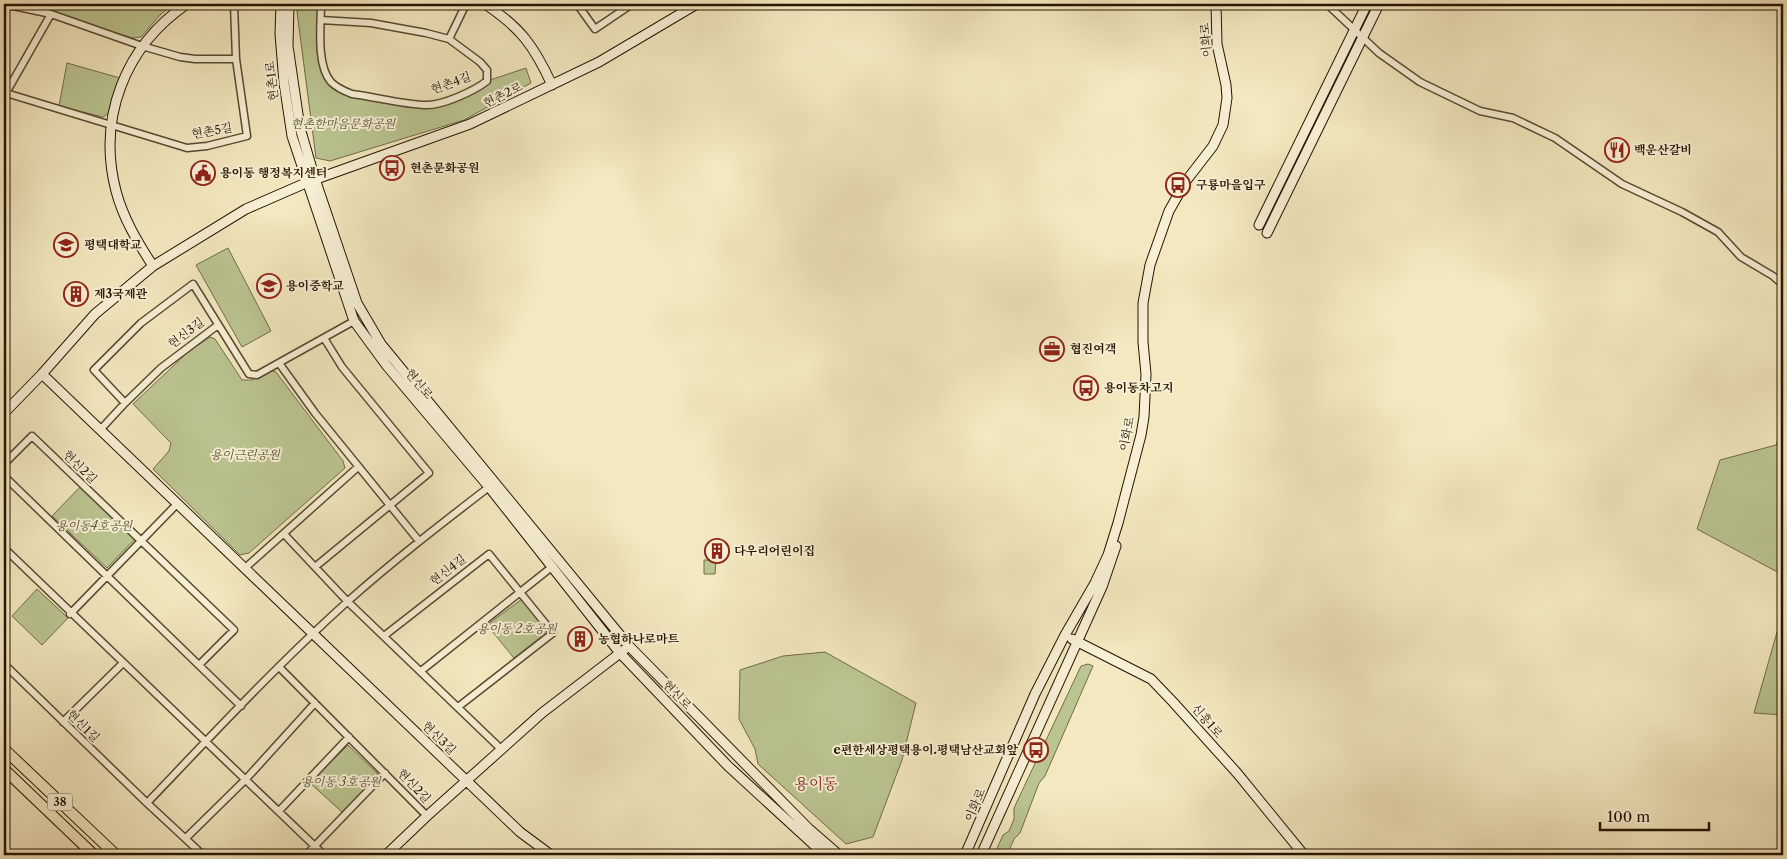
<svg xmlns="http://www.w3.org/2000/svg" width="1787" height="859" viewBox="0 0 1787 859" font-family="'Libre Caslon Text','Noto Serif KR',serif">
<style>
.green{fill:#bbc591;stroke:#706c4a}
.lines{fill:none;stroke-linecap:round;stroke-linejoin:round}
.street-casing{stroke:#584931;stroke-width:9}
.secondary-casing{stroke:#251402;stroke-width:11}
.primary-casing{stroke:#251402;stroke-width:12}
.street{stroke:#f7f0d5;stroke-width:6}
.secondary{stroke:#f7f0d5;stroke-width:9}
.primary{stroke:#f3e8bf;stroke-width:10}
.labels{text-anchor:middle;stroke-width:4;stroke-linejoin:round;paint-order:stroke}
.shield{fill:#f7f0d5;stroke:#645641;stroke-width:1}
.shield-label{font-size:11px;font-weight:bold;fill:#251402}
.street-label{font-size:12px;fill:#251402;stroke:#f7f0d5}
.park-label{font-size:12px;font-style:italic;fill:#5a5234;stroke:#f7f0d5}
.poi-label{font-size:12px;font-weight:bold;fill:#251402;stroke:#f7f0d5;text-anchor:start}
.quarter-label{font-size:15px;fill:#7a1f14;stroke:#f7f0d5}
</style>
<rect width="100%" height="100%" fill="#f3e8bf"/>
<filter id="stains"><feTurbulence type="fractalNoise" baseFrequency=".004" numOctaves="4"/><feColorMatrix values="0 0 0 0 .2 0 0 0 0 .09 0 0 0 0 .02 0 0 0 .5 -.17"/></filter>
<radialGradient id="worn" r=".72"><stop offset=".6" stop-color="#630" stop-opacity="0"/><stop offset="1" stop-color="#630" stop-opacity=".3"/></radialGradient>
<!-- green -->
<path class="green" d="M 27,4 L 174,4 L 161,14 L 141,37 L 133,38 L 27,6 Z
M 296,4 L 321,4 L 322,63 L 330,81 L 340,89 L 427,105 L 441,103 L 487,81 L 526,68 L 531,83 L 464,120 L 330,161 L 316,158 Z
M 67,63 L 120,78 L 109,113 L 103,117 L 59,106 Z
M 228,248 L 271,331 L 242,347 L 196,265 Z
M 210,337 L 215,339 L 242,380 L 252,380 L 270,370 L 276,372 L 343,461 L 345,468 L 249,553 L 240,555 L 153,469 L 169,451 L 171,443 L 133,404 L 188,352 Z
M 1783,427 L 1783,575 L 1697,529 L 1720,460 L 1776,445 Z
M 81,486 L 136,538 L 107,568 L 52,516 Z
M 704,560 L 716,560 L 715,574 L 704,574 Z
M 37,589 L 68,618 L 42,645 L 12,616 Z
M 522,599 L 547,632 L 514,658 L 487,625 Z
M 1783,611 L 1783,715 L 1754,713 Z
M 825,652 L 916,703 L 902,760 L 873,837 L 846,844 L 758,764 L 755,749 L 739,719 L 740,670 L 783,656 Z
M 1088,664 L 1093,666 L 1045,776 L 1039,783 L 1020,833 L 1014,839 L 1007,855 L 994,855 L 1003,835 L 1009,831 L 1014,819 L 1014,808 L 1081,666 Z
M 348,745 L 379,775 L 342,812 L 310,783 Z"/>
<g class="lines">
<defs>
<path id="street" d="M 4,4 L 51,14
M 234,4 L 236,59 L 247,136 L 207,146 L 187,148 L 6,93 L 51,14 L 142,46 L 180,57 L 195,59 L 236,59
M 577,4 L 595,29 L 632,4
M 1327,4 L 1379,53 L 1420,82 L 1480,111 L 1513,118 L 1555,138 L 1622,184 L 1682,212 L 1718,232 L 1741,257 L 1773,276 L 1783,285
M 321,20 L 371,23 L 426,33 L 449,39 L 480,62 L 487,70 L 487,81 C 474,91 442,106 425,105 C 401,104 376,97 352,94 C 344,91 337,88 331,82 C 316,65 321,25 321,4
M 449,39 L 466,4
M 324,338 L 342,367 L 429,473 L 315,567 L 347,601 L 501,749
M 279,363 L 315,413 L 419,541
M 125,403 L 94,370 L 141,323 L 193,284 L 249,374 L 257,375 L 354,321
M 101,429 L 125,403 L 161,368 L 218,325
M 4,464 L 32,436 L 234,630 L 199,665
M 4,476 L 241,706
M 284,534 L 315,567
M 4,548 L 324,855
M 245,568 L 358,467
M 70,614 L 178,503
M 384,636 L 489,554 L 553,633 L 458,707
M 4,664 L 147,803 L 203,855
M 279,667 L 427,816
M 421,671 L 553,566
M 63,722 L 123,663
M 147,803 C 212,735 277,665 347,602 C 393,561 441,524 489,487
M 279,811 L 349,737
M 186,838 L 246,779 L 315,703
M 306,855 L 385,773"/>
<path id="secondary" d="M 281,4 L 280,34 L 284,83 L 292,136 L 354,321 L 387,366 L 489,487 L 620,653 L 728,766 L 825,855
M 289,4 L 288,46 L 300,128 L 315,179 L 357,303 L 381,344 L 629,646 L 809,829 L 839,855
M 485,4 C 521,28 534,46 552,85
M 1259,225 L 1367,4
M 1267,233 L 1379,4
M 153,266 C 138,243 123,218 116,191 C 97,118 125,46 187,4
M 42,374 L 520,832 L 551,855
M 4,413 L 42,374 L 95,314 L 153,266 L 246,209 L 308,182 L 470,124 L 599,62 L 697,4
M 1072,639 L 1151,679 L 1173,702 L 1237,773 L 1304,855
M 386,855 L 427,816 L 542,713 L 624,650
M 965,855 L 1035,694 L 1065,635 L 1095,583 L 1108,555 L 1118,523 L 1141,435 L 1144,417 L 1146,374 L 1143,342 L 1143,303 L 1150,265 L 1169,211 L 1186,181 L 1213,146 L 1223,125 L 1227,98 L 1226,85 L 1217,44 L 1216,4
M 981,855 L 1102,587 L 1116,546"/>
<path id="primary" d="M 4,749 L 116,855
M 4,769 L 94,855"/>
</defs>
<!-- street casing -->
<use href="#street" class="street-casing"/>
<!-- secondary casing -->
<use href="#secondary" class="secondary-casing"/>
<!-- primary casing -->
<use href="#primary" class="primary-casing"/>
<!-- street -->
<use href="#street" class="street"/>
<!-- secondary -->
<use href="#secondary" class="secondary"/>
<!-- primary -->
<use href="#primary" class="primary"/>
</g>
<!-- icons -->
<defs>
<symbol id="restaurant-ring" viewBox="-11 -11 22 22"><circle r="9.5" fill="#f7f0d5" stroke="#8f2418" stroke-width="1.5"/><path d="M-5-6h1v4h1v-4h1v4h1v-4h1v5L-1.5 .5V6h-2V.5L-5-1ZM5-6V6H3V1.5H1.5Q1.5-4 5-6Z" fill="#8f2418"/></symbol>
<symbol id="bus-ring" viewBox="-11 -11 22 22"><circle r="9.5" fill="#f7f0d5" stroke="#8f2418" stroke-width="1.5"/><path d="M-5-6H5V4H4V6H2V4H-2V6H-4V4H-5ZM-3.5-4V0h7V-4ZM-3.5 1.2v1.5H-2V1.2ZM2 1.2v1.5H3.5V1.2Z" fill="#8f2418"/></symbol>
<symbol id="civic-ring" viewBox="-11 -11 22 22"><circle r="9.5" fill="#f7f0d5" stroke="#8f2418" stroke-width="1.5"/><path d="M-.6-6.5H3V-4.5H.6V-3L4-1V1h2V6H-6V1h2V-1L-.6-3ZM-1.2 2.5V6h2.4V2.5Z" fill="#8f2418"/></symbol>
<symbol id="university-ring" viewBox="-11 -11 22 22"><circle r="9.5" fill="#f7f0d5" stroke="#8f2418" stroke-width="1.5"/><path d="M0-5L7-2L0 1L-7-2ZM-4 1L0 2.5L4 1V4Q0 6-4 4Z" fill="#8f2418"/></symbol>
<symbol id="school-ring" viewBox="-11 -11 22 22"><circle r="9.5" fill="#f7f0d5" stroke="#8f2418" stroke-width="1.5"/><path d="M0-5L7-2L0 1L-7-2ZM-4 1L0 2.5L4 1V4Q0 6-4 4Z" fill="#8f2418"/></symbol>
<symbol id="building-ring" viewBox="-11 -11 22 22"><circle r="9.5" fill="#f7f0d5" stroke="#8f2418" stroke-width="1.5"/><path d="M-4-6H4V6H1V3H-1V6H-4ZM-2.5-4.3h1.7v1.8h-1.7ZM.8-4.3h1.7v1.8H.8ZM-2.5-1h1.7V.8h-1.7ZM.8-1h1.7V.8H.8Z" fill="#8f2418"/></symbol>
<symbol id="office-ring" viewBox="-11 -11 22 22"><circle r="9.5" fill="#f7f0d5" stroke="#8f2418" stroke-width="1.5"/><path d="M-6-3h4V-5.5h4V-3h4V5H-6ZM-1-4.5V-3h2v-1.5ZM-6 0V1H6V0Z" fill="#8f2418"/></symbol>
</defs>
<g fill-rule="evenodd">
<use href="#restaurant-ring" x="1603" y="136" width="28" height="28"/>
<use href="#bus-ring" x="378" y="154" width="28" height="28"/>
<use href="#civic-ring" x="189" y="159" width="28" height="28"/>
<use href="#bus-ring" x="1164" y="171" width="28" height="28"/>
<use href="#university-ring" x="52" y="231" width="28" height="28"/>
<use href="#school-ring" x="255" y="272" width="28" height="28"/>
<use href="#building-ring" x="62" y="280" width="28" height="28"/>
<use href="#office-ring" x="1038" y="335" width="28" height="28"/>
<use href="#bus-ring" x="1072" y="374" width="28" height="28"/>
<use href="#building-ring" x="703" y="537" width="28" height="28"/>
<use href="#building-ring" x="566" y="625" width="28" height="28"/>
<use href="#bus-ring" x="1022" y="736" width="28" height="28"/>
</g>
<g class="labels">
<!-- shield labels -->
<rect class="shield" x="47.5" y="793.5" width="25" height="17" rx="4"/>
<g class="shield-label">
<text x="60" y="806">38</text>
</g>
<!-- street labels -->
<g class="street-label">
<text transform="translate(1206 40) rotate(-95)" y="4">이화로</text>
<text transform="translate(272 81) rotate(-96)" y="4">현촌1로</text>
<text transform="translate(451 83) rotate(-20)" y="4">현촌4길</text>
<text transform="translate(503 95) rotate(-26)" y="4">현촌2로</text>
<text transform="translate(212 131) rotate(-10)" y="4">현촌5길</text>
<text transform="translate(186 333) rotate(-37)" y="4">현신3길</text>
<text transform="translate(419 384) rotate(50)" y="4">현신로</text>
<text transform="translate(1127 434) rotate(-79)" y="4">이화로</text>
<text transform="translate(80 467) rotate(44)" y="4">현신2길</text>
<text transform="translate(448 570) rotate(-38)" y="4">현신4길</text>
<text transform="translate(677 695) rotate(46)" y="4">현신로</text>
<text transform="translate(1207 721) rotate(49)" y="4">신흥1로</text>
<text transform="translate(83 726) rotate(44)" y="4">현신1길</text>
<text transform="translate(439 738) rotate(44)" y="4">현신3길</text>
<text transform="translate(414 786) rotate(46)" y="4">현신2길</text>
<text transform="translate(975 805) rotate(-67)" y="4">이화로</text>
</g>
<!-- park labels -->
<g class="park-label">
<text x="343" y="128">현촌한마음문화공원</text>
<text x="245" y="459">용이근린공원</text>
<text x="94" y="530">용이동4호공원</text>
<text x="517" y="633">용이동 2호공원</text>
<text x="341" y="786">용이동 3호공원</text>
</g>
<!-- poi labels -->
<g class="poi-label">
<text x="1634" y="154">백운산갈비</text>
<text x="410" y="172">현촌문화공원</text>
<text x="220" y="177">용이동 행정복지센터</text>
<text x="1196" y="189">구룡마을입구</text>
<text x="84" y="249">평택대학교</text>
<text x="286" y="290">용이중학교</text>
<text x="94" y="298">제3국제관</text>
<text x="1070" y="353">협진여객</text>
<text x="1104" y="392">용이동차고지</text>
<text x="734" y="555">다우리어린이집</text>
<text x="598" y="643">농협하나로마트</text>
<text x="1018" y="754" text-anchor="end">e편한세상평택용이.평택남산교회앞</text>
</g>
<!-- quarter labels -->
<g class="quarter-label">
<text x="816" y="789">용이동</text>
</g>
</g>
<!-- margin -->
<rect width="1787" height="859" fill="none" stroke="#f3e8bf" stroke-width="20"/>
<rect x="5" y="5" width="1777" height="849" fill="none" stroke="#251402" stroke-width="2.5"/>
<rect x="10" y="10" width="1767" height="839" fill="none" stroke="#251402"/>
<!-- scale -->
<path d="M1600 822v8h109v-8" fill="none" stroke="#251402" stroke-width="2.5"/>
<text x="1607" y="822" font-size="15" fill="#251402" stroke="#f7f0d5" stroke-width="4" paint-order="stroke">100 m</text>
<rect width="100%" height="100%" filter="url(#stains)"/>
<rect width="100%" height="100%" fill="url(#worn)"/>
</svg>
